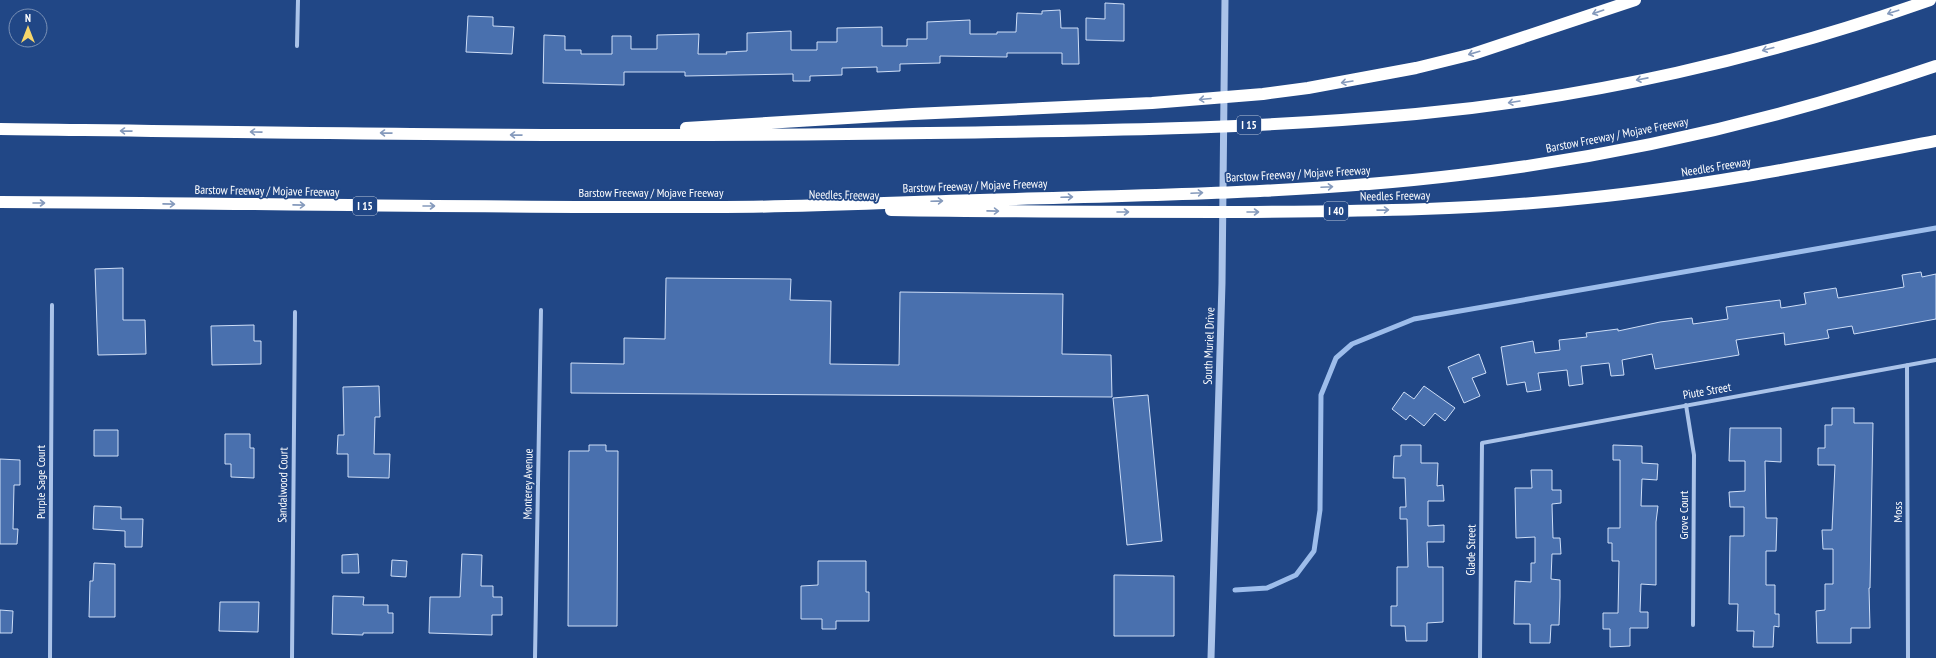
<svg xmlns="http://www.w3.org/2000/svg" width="1936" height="658" viewBox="0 0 1936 658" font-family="'PT Sans Narrow',sans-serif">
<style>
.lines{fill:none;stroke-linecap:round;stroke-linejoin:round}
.stream{stroke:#9dbdeb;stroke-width:5}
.building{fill:#4970ae;stroke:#cedef7}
.minor{stroke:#aac3e9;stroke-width:4}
.tertiary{stroke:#aac3e9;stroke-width:7}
.motorway{stroke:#fff;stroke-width:12}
.oneway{stroke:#859abc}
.labels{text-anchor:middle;stroke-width:3.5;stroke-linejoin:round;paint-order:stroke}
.shield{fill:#214786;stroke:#bcc8db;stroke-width:1}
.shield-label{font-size:11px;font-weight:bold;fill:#fff}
.street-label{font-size:12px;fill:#fff;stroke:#214786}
</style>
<rect width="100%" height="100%" fill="#214786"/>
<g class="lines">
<!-- stream -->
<path class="stream" d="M 1235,590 L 1267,588 L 1296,575 L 1314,551 L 1320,510 L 1321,395 L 1336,358 L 1352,344 L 1414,319 L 1936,228"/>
</g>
<!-- building -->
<path class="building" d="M 1105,3 L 1124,4 L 1124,41 L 1086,40 L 1086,18 L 1105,19 Z
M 1060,10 L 1061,28 L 1078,28 L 1079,64 L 1062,64 L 1062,53 L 1007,53 L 1007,57 L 940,56 L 940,63 L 900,64 L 900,71 L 877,72 L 877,67 L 842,68 L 842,75 L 810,76 L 810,81 L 793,81 L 793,74 L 685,76 L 685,72 L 624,72 L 624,85 L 543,83 L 544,35 L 565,36 L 565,50 L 581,50 L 581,54 L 612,54 L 612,36 L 631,36 L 631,49 L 657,49 L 657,35 L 699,34 L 698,54 L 727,54 L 726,52 L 747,51 L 747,33 L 791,31 L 791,50 L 817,50 L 817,42 L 837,42 L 837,28 L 882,27 L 882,46 L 907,46 L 907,39 L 927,39 L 927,22 L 970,20 L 970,34 L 997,34 L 997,32 L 1016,32 L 1017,13 L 1042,14 L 1042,11 Z
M 468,16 L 493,17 L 493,26 L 514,27 L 512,54 L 466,52 Z
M 123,268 L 123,320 L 145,320 L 146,354 L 98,355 L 95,269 Z
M 1921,272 L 1922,277 L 1936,274 L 1936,319 L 1854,334 L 1852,326 L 1827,330 L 1829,338 L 1785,345 L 1784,333 L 1736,340 L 1739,355 L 1655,369 L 1652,354 L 1622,360 L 1624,375 L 1611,376 L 1609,363 L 1581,366 L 1583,384 L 1569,386 L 1567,370 L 1538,373 L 1541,390 L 1527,392 L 1525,382 L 1507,385 L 1501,347 L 1533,341 L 1535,353 L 1560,350 L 1559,340 L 1587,337 L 1586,333 L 1618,329 L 1618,331 L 1660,322 L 1692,318 L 1693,324 L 1728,319 L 1726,307 L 1780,300 L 1781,308 L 1806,304 L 1804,293 L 1836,288 L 1838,298 L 1887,290 L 1904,287 L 1902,275 Z
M 666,278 L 791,279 L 790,300 L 831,301 L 830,364 L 899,365 L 900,292 L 1063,294 L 1062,354 L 1111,355 L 1112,397 L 571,393 L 571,363 L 624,364 L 624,338 L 665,339 Z
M 254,325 L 254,341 L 261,341 L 261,364 L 212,365 L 211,326 Z
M 1479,354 L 1486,373 L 1472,378 L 1480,396 L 1464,403 L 1448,367 Z
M 379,386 L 380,417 L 375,417 L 374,454 L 390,454 L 389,478 L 348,477 L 348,454 L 337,454 L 338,435 L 344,435 L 343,387 Z
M 1424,386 L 1455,408 L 1445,421 L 1435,413 L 1424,426 L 1410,415 L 1406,420 L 1392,409 L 1404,392 L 1414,399 Z
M 1148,395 L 1162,541 L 1127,545 L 1113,398 Z
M 1832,408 L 1854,408 L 1854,423 L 1873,423 L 1870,588 L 1869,588 L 1870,628 L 1851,628 L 1851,643 L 1817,643 L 1816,611 L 1825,610 L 1825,584 L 1833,584 L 1833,549 L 1823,549 L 1822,530 L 1832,530 L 1835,465 L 1818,465 L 1818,448 L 1825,448 L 1825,425 L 1832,425 Z
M 1730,428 L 1781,428 L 1781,462 L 1765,461 L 1766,518 L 1777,518 L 1776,551 L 1766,551 L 1766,585 L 1775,585 L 1775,614 L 1779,614 L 1779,627 L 1774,626 L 1773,647 L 1753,647 L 1754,631 L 1737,631 L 1738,604 L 1729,604 L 1730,536 L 1744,536 L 1744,507 L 1730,507 L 1729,492 L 1745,491 L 1745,461 L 1729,461 Z
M 94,430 L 118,430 L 118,456 L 94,456 Z
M 225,434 L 250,434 L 250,448 L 254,448 L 254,478 L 231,477 L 231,464 L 225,464 Z
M 589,445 L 606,445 L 606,451 L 618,451 L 617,626 L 568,626 L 569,451 L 589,451 Z
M 1401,445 L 1421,445 L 1421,463 L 1438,463 L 1437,486 L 1443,485 L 1444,501 L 1428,501 L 1428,526 L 1444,525 L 1444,542 L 1427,542 L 1428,567 L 1443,567 L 1443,622 L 1427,623 L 1427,641 L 1406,641 L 1405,626 L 1391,626 L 1391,606 L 1397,606 L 1397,567 L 1408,567 L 1407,519 L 1400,519 L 1400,507 L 1406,507 L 1405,478 L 1393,478 L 1394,456 L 1401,456 Z
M 1613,445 L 1642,446 L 1642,463 L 1658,464 L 1657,480 L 1642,479 L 1641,506 L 1658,506 L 1656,522 L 1656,585 L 1641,584 L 1640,612 L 1648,612 L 1648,628 L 1630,628 L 1630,646 L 1610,647 L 1610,629 L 1603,629 L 1603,613 L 1618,613 L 1619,561 L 1612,561 L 1612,543 L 1608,543 L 1608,528 L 1620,528 L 1620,460 L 1613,460 Z
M 0,459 L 20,460 L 20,485 L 14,485 L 13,529 L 18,529 L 17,544 L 0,544 Z
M 1531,470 L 1552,470 L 1552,490 L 1561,490 L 1561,503 L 1552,504 L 1553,538 L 1560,538 L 1561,554 L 1552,554 L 1551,579 L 1560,580 L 1560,597 L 1559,625 L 1551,625 L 1550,643 L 1530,643 L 1530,624 L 1514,624 L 1515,581 L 1531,582 L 1531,563 L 1535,563 L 1535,537 L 1516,538 L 1515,488 L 1532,488 Z
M 94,506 L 121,507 L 121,519 L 143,519 L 142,547 L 125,547 L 125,531 L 93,529 Z
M 358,554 L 359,573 L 342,573 L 342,555 Z
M 462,554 L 482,555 L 481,586 L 493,586 L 493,597 L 502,597 L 502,615 L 492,615 L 492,635 L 429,633 L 430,597 L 460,597 Z
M 392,560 L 407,561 L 406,577 L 391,576 Z
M 818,561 L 866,561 L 866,592 L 869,592 L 869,621 L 836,621 L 836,629 L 822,629 L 822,619 L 801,619 L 801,586 L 818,585 Z
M 94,563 L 115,564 L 115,617 L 89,617 L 90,581 L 93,581 Z
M 1114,575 L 1174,576 L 1174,636 L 1114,636 Z
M 333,596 L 364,597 L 363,605 L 388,605 L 388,613 L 393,613 L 393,633 L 363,633 L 363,635 L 332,634 Z
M 220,602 L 259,602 L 258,632 L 219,631 Z
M 0,610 L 13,611 L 12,633 L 0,633 Z"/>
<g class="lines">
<!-- minor -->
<path class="minor" d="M 297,46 L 298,0
M 1907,365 L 1908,658
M 1686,405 L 1694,455 L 1693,625
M 50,658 L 52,305
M 292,658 L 295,312
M 535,658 L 541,310
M 1480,658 L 1482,443 L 1936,360"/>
<!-- tertiary -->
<path class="tertiary" d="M 1211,658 L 1222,283 L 1225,0"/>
<!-- motorway -->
<path class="motorway" d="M 686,128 L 913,114 L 1152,103 L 1263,94 L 1308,88 L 1416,68 L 1473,54 L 1635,0
M 0,129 C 309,133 619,138 928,133 C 1090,131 1254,129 1416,114 C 1589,98 1766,58 1930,0
M 0,202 C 242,203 483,208 725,207 C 810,207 895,202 980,200 C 1140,195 1301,194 1459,175 C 1622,156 1781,119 1936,66
M 891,210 C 1013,212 1134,212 1255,212 C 1366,211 1477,210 1587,198 C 1705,186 1820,163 1936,141"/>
</g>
<!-- one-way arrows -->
<defs><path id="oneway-shaft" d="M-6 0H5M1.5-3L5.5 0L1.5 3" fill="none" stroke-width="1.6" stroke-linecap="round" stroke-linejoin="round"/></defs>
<g class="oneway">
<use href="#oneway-shaft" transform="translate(1598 12) rotate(161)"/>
<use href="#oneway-shaft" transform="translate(1893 12) rotate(162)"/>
<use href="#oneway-shaft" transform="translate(1768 49) rotate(165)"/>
<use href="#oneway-shaft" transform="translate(1474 53) rotate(164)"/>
<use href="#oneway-shaft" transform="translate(1642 79) rotate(169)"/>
<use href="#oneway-shaft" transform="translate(1347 82) rotate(171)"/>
<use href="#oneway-shaft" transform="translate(1205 99) rotate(175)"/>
<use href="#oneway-shaft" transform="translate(1514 102) rotate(171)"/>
<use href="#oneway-shaft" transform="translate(126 131) rotate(-179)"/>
<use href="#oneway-shaft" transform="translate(256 132) rotate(-179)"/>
<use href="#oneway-shaft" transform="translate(386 133) rotate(-179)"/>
<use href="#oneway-shaft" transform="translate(516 135) rotate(-179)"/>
<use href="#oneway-shaft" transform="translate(1327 187) rotate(-3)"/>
<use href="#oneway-shaft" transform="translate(1197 193) rotate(-3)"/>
<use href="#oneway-shaft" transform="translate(1067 197) rotate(-2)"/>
<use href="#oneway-shaft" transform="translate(937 201) rotate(-2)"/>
<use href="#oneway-shaft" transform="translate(39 203)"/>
<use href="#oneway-shaft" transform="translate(169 204) rotate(1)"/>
<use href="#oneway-shaft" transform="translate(299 205) rotate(1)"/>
<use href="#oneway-shaft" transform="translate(429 206)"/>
<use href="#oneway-shaft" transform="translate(1383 210) rotate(-1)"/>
<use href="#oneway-shaft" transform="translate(993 211) rotate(1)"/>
<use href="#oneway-shaft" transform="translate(1123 212)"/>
<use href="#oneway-shaft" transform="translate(1253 212)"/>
</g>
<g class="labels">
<!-- shield labels -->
<g class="shield">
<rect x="1237" y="116" width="24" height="18" rx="3"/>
<rect x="353" y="197" width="24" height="18" rx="3"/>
<rect x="1324" y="202" width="24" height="18" rx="3"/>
</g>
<g class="shield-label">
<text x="1249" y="129">I 15</text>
<text x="365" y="210">I 15</text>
<text x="1336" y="215">I 40</text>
</g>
<!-- street labels -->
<g class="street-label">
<text transform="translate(1617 135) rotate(-11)" y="4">Barstow Freeway / Mojave Freeway</text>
<text transform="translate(1716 167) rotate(-9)" y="4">Needles Freeway</text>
<text transform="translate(1298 174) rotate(-3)" y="4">Barstow Freeway / Mojave Freeway</text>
<text transform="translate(975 186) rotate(-2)" y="4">Barstow Freeway / Mojave Freeway</text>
<text transform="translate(267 191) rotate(1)" y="4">Barstow Freeway / Mojave Freeway</text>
<text x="651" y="197">Barstow Freeway / Mojave Freeway</text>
<text transform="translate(844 195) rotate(1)" y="4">Needles Freeway</text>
<text transform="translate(1395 196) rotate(-1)" y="4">Needles Freeway</text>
<text transform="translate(1209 346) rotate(-88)" y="4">South Muriel Drive</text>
<text transform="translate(1707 391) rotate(-10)" y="4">Piute Street</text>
<text transform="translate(41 482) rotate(-90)" y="4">Purple Sage Court</text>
<text transform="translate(528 484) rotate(-89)" y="4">Monterey Avenue</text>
<text transform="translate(283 485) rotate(-89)" y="4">Sandalwood Court</text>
<text transform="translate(1898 512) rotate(-90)" y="4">Moss</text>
<text transform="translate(1684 515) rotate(-90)" y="4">Grove Court</text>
<text transform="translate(1471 550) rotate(-89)" y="4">Glade Street</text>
</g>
</g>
<!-- north arrow -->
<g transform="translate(28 28)"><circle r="19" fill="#214786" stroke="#7a91b6"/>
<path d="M0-3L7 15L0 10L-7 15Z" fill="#f6d66b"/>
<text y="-6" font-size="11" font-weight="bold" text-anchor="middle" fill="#ffffff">N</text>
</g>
</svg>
